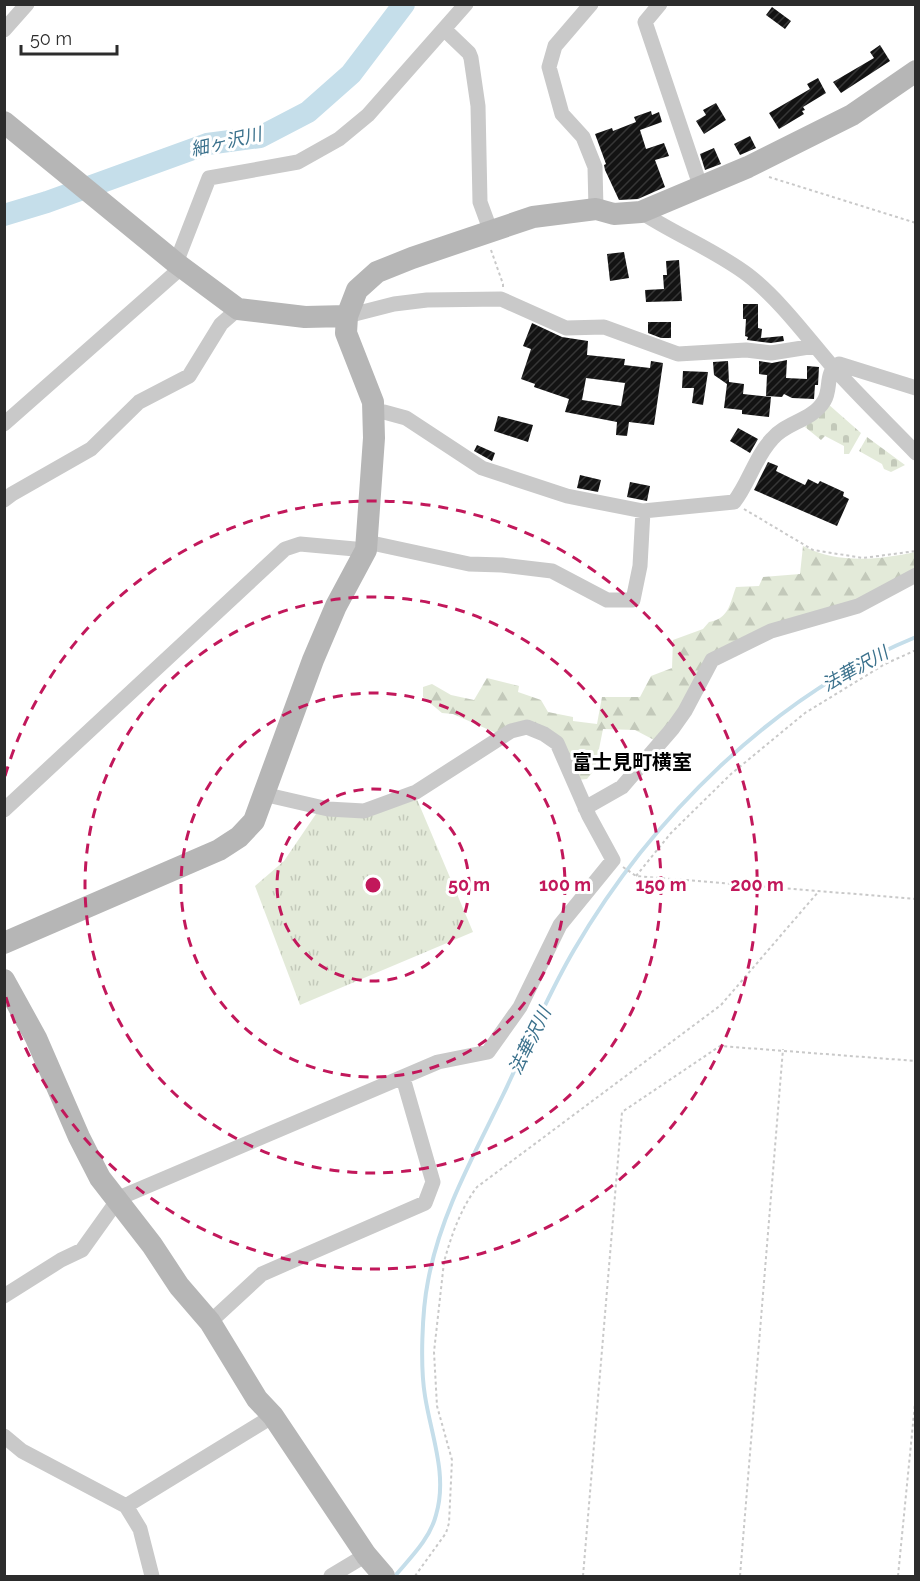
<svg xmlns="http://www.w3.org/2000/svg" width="920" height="1581" viewBox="0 0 920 1581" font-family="Raleway,'Noto Sans JP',sans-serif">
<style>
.forest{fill:url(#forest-firs)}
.cemetery{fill:url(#cemetery-stones)}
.park{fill:url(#park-tufts)}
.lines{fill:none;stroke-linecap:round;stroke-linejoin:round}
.stream{stroke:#c5deea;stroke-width:4}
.river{stroke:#c5deea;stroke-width:22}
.building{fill:url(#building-hatch);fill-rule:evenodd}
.path{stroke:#c9c9c9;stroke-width:2;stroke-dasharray:3 3;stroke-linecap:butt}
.street{stroke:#c9c9c9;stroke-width:15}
.secondary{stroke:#b6b6b6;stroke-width:22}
.ring{fill:none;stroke:#c2185b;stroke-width:3;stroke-dasharray:10 8}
.labels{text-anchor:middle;stroke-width:6;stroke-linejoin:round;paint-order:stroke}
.water-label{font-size:18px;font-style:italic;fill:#3c728d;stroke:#fff}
.quarter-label{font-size:20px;font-weight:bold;fill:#000;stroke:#fff}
.centre{fill:#c2185b;stroke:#fff;stroke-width:3}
.ring-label{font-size:18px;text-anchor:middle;font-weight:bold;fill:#c2185b;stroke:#fff;stroke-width:6;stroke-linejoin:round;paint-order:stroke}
</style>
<defs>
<pattern id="forest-firs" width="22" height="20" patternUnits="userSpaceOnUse" patternTransform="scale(1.5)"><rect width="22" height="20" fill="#e3ead9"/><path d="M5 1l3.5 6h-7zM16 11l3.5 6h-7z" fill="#c3c9ba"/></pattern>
<pattern id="cemetery-stones" width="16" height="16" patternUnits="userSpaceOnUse" patternTransform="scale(1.5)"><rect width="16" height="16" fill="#e3ead9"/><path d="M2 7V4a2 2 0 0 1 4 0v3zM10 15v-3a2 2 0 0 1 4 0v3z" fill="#c3c9ba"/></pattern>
<pattern id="park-tufts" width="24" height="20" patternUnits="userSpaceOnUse" patternTransform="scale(1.5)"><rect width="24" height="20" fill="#e3ead9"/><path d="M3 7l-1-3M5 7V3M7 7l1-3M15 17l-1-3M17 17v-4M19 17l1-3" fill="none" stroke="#c3c9ba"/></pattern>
<pattern id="building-hatch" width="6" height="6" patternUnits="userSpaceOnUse" patternTransform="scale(1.5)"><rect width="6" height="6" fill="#131313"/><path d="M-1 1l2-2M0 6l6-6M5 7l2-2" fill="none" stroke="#363636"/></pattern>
</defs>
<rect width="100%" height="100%" fill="#fff"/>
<!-- forest -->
<path class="forest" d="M 803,546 C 838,564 878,560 915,552 L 915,572 L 856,603 L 709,658 L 682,709 L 656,741 L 635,730 L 603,729 L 595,769 L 587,779 L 577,780 L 547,732 L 496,733 L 453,714 L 442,713 L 423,697 L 423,687 L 432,684 L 451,695 L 474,700 L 487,678 L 519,686 L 518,692 L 541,700 L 548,712 L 573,717 L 573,721 L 597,724 L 602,697 L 640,697 L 651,676 L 672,668 L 673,640 L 703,629 L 709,622 C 729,619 730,603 736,587 L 759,586 L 763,577 L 800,574 Z"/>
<!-- cemetery -->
<path class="cemetery" d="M 828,404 L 861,433 L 849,454 L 844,454 L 844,446 L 825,436 L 821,440 L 805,427 Z
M 867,437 L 905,465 L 891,472 L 884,469 L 882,464 L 859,451 Z"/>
<!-- park -->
<path class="park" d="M 416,797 L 473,932 L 300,1005 L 255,886 L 284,861 L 318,811 Z"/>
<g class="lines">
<!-- stream -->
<path class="stream" d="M 395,1576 C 410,1558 430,1539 436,1515 C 448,1475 431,1435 425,1396 C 420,1366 422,1311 428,1281 C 440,1215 474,1155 503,1095 C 526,1047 547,996 574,950 C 650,819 774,695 916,637"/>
<!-- river -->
<path class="river" d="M 4,215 L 47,202 L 207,144 L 260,137 L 308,112 L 351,74 L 404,4"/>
</g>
<!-- building -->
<path class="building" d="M 772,7 L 791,21 L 785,29 L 766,15 Z
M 880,45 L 890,61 L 841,93 L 833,82 L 874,58 L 870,52 Z
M 818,78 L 826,93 L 803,107 L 805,110 L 802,111 L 804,114 L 779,129 L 769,113 L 810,89 L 807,84 Z
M 716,103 L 726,120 L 704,134 L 696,121 L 706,115 L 703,110 Z
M 651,111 L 652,115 L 659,112 L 662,122 L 640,130 L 646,149 L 664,143 L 669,156 L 655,160 L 665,187 L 638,199 L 619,200 L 605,170 L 604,165 L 606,164 L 595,134 L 612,128 L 613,131 L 636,122 L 634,117 Z
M 750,136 L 756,148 L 740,155 L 734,144 Z
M 714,148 L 721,164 L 705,170 L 700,154 Z
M 624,252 L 629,278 L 610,281 L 607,254 Z
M 679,260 L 682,301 L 646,302 L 645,290 L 664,289 L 663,275 L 667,275 L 666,261 Z
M 743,304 L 758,304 L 758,328 L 762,329 L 761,338 L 783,336 L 784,341 L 771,343 L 747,340 L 748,337 L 745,336 L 746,319 L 743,319 Z
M 648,322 L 671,322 L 671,338 L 661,338 L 648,333 Z
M 532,323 L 562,337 L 588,341 L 587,355 L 625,359 L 624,365 L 650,368 L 651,361 L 663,363 L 654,425 L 629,422 L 627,436 L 616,435 L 617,422 L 565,412 L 569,399 L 534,387 L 535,384 L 521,379 L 531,349 L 523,346 ZM 586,378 L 625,383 L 621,406 L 582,400 Z
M 787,360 L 786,378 L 807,379 L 807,366 L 819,367 L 818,385 L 815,385 L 814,399 L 792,398 L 784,394 L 782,397 L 766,396 L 767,375 L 759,374 L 759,361 L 772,363 Z
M 728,361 L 729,382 L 744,384 L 743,394 L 771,397 L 769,417 L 742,414 L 742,410 L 724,408 L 727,384 L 714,375 L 713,362 Z
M 683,371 L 708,372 L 703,405 L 692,403 L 694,388 L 682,388 Z
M 498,416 L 533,425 L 528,442 L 494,431 Z
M 738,428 L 758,439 L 750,453 L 730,441 Z
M 477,445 L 495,453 L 492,461 L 474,451 Z
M 768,462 L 778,466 L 776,471 L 805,485 L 808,479 L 818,484 L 820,481 L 844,492 L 843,496 L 849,499 L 837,526 L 754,490 Z
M 580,475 L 601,480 L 598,492 L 577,488 Z
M 630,482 L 650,486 L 647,501 L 627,497 Z"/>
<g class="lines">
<!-- path -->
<path class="path" d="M 769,177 L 916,223
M 491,250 L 503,284 L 503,287
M 744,509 L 813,550 L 863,558 L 916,551
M 623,867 L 636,876 L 916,899
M 636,876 L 671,833 L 731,774 L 805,713 L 885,664 L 916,650
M 415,1576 L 446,1533 L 449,1523 L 452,1460 L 437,1406 L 434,1352 L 444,1262 C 451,1236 461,1208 477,1187 L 721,1005 L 819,891
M 583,1576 L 622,1112 L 720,1046 L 916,1061
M 740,1576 L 783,1049
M 898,1576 L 916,1393"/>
<!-- street -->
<path class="street" d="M 591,4 L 555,46 L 549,67 L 562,114 L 583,137 L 595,167 L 596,209
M 660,4 L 645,22 L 701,188
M 4,30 L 27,4
M 445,30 L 469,53 L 471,58 L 478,106 L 480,202 L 491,232
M 641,212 C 676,235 715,250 748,275 C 779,299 807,337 832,366 C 859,396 888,424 916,453
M 176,263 L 209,178 L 298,162 L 339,139 L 368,115 L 466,4
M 347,316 L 394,304 L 427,300 L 501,299 L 566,328 L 604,327 L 678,354 L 746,350 L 771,353 L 815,346
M 373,412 L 384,412 L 406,418 L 482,468 L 567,496 L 643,511 L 734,502 C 749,483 755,457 772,439 C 786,422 812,421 824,401 C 832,388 824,373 839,364 L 916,388
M 4,424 L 182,267
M 4,500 L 12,494 L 91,449 L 139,402 L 189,376 L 221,324 L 238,309
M 367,542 L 469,564 L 502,565 L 552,571 L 607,600 L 633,600 L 640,566 L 643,511
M 585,808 L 622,787 L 673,728 L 685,711 L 712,660 L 771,631 L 858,606 L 916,575
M 4,810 L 285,549 L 300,544 L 366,550
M 4,1296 L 61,1260 L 82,1250 L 117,1201 L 126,1195 L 438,1062 L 488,1052 L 520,1007 L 560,925 L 613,860 L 589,816 L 557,743 L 544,734 L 527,727 L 511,731 L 416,792 L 364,811 L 328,809 L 263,794
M 210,1322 L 262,1274 L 425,1203 L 433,1182 L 403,1078
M 4,1436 L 22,1451 L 126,1506 L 140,1529 L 152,1576
M 126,1506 L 273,1416
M 331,1576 L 366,1555"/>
<!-- secondary -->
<path class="secondary" d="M 4,122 L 176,263 L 238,309 L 305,317 L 347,316
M 4,943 L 219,850 L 239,837 L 254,821 L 313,660 L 336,606 L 366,550 L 374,438 L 373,402 L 346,333 L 347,316 L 357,290 L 377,272 L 412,258 L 533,217 L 596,209 L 614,214 L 641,212 L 748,167 L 852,115 L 916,71
M 4,980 L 36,1038 L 79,1137 L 100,1178 L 152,1245 L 179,1286 L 210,1322 L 257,1399 L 273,1416 L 366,1555 L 384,1576"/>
</g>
<!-- distance rings -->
<g class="ring">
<circle cx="373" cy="885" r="96"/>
<circle cx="373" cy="885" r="192"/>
<circle cx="373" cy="885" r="288"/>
<path d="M5 776A384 384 0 1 1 5 994"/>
</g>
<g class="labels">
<!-- water labels -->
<g class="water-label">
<text transform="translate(226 142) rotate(-13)" y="6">細ヶ沢川</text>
<text transform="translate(855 669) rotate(-29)" y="6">法華沢川</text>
<text transform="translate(530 1041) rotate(-64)" y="6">法華沢川</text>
</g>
<!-- quarter labels -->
<g class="quarter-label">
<text x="632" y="769">富士見町横室</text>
</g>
</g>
<circle cx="373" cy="885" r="9" class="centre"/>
<g class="ring-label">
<text x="469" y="891">50 m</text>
<text x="565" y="891">100 m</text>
<text x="661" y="891">150 m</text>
<text x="757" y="891">200 m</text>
</g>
<!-- border -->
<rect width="920" height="1581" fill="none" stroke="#2c2c2c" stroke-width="12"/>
<!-- scale -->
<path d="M21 45v9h96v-9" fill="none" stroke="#2c2c2c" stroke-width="3"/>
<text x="30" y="45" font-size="18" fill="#2c2c2c" stroke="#ffffff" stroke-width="4.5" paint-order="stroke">50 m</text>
</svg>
